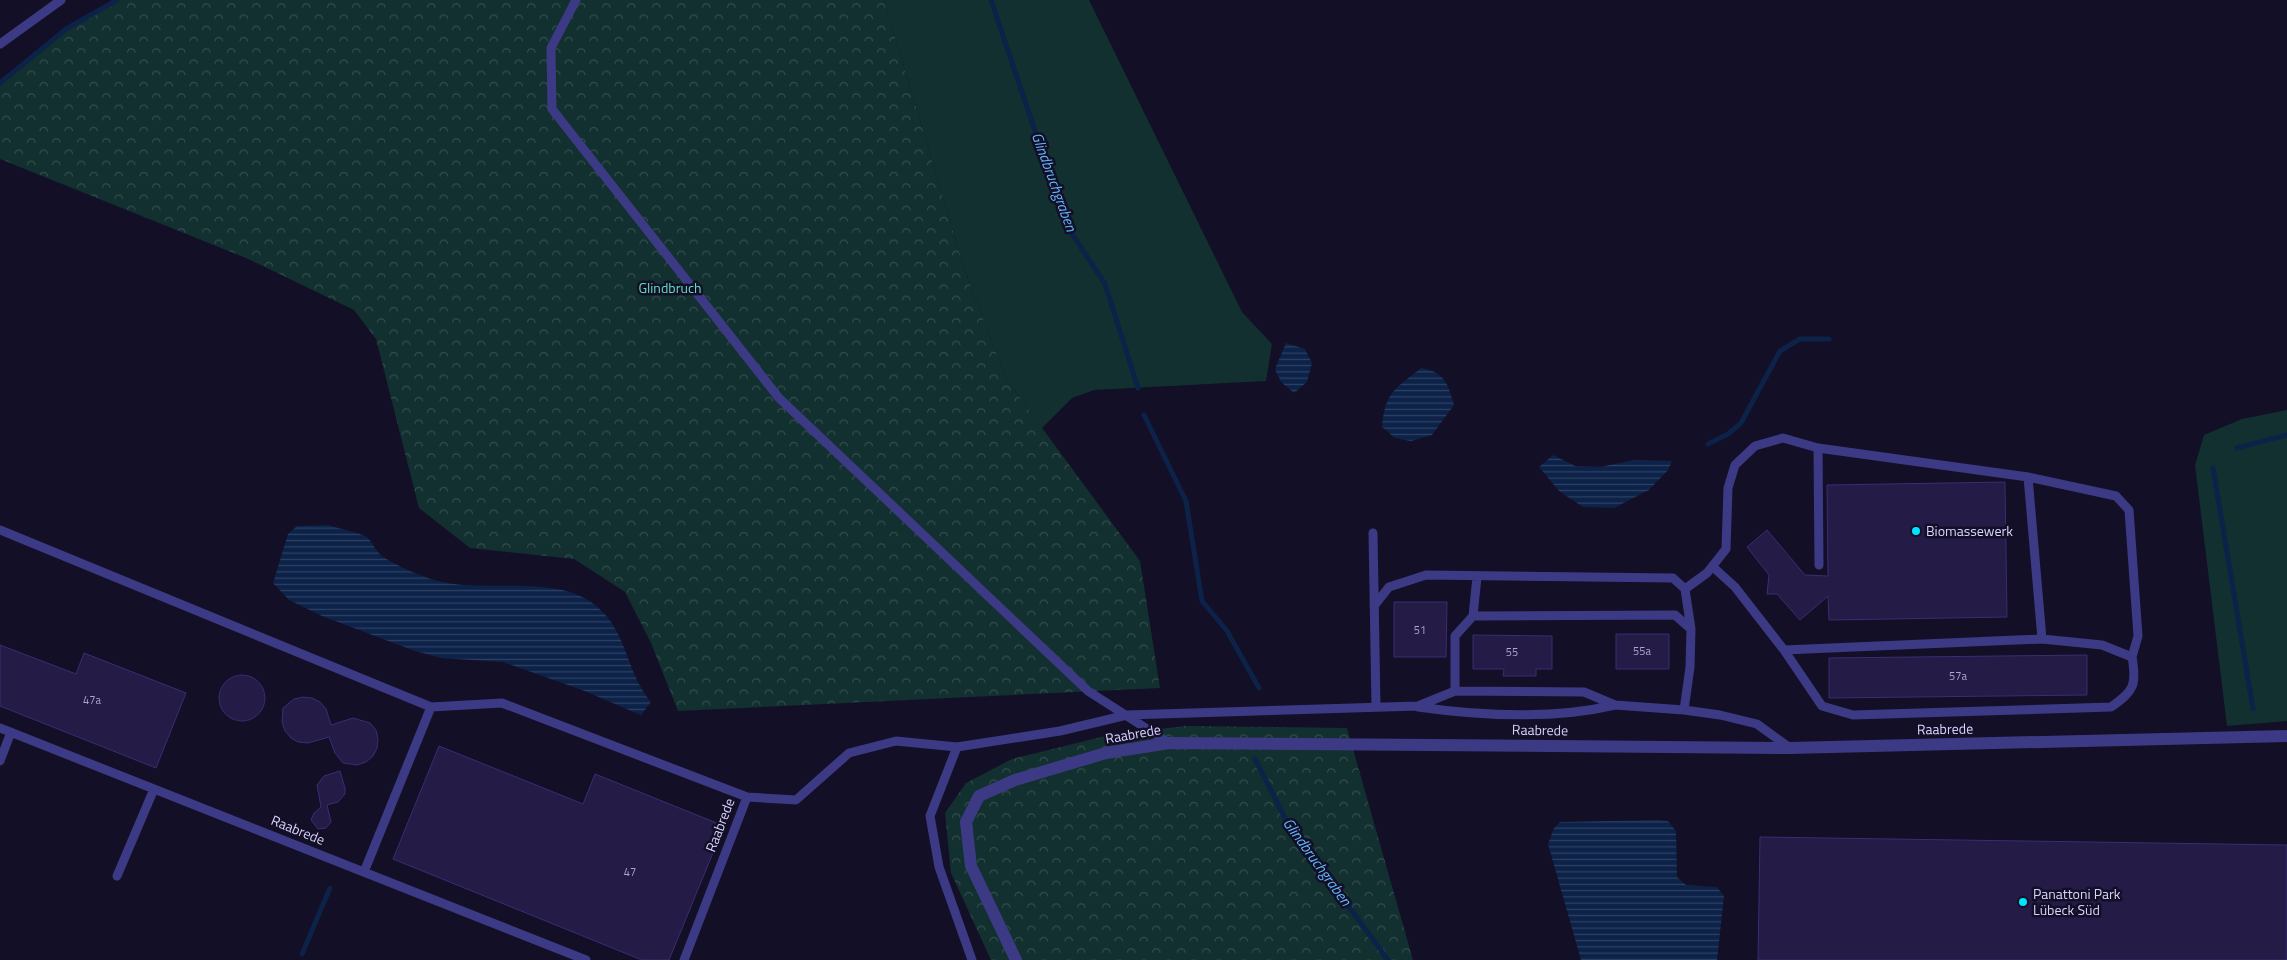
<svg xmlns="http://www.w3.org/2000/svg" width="2287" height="960" viewBox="0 0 2287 960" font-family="'Titillium Web',sans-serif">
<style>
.green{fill:#12302f}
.forest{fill:url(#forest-crowns)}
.water{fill:url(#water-rules)}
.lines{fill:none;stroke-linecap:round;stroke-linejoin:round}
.stream{stroke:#0c2248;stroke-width:5}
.building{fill:#241b47;stroke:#3b2d73}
.service{stroke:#3d3a85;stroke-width:9}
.minor{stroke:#3d3a85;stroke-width:12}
.poi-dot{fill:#00e5ff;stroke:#130f26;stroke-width:2}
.labels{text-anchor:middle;stroke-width:5;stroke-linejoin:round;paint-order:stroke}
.number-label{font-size:11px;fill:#aca6d1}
.park-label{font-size:14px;fill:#5fe0c0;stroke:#130f26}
.poi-label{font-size:14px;fill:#d9d4ff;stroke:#130f26;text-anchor:start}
.street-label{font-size:14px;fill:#d9d4ff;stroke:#130f26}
.water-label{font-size:15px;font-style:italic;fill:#62b6ff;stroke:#130f26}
</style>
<defs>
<pattern id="forest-crowns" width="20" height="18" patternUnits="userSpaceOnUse" patternTransform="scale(1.25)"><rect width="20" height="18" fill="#12302f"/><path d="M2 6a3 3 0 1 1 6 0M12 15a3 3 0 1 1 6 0" fill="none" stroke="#344d4e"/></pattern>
<pattern id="water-rules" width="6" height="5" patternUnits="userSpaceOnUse" patternTransform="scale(1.25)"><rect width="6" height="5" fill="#0c2248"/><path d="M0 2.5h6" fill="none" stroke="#2f4163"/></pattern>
</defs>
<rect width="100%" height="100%" fill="#130f26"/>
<!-- green -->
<path class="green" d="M 884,0 L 1089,0 L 1242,312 L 1272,344 L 1266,381 L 1094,390 L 1072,398 L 1042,428 L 1006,379 L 965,271 Z
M 2287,410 L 2287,721 L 2227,726 L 2195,465 L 2204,435 L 2242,419 Z"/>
<!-- forest -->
<path class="forest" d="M 117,0 L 884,0 L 965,271 L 1006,379 L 1140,561 L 1160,688 L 678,711 L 651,643 L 625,592 L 574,559 L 470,548 L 419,508 L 376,339 L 354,310 L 246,258 L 0,159 L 0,83 L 66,29 Z
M 1185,726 L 1347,728 L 1413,960 L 991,960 L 951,873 L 945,813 L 966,783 L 1012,759 L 1109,735 Z"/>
<!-- water -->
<path class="water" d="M 1286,343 L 1305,349 L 1312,363 L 1307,382 L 1294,393 L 1281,382 L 1275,369 Z
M 1421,368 C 1445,372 1448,384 1454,405 L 1432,435 L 1411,441 L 1395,438 L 1382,427 C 1385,392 1395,389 1421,368 Z
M 1553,455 L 1575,466 L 1600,467 L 1634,460 L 1672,461 L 1668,470 L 1649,490 L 1614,508 L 1583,507 L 1559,491 L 1539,467 Z
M 328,525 C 340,529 354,531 365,536 C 372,540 375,551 382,556 C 397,566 420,576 438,581 C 483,593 552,575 591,602 C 628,627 624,670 651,702 L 641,715 L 582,690 L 503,662 L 441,658 L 415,651 L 322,616 L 289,600 L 273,583 L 288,534 L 297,526 Z
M 1658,820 L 1668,821 L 1676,831 L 1677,877 L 1686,885 L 1717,887 L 1724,896 L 1717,960 L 1581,960 L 1548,844 L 1554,828 L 1560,822 Z"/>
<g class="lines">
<!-- stream -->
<path class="stream" d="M 991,0 L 1067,226 L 1105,284 L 1138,388
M 0,83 L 66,29 L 117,0
M 1144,415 L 1186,501 L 1202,601 L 1227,631 L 1259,688
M 1708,444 L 1728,434 L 1741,423 L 1780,351 L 1800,339 L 1829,339
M 2237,448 L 2287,435
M 2213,468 L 2253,709
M 1255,759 L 1288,824 L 1388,960
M 302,954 L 330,888"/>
</g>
<!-- building -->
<path class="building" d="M 2005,482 L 2007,617 L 1829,620 L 1828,596 L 1800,620 L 1777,594 L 1767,594 L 1769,575 L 1747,547 L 1767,530 L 1805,575 L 1828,576 L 1827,485 Z
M 1394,602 L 1447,602 L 1446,657 L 1394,657 Z
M 1616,634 L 1669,634 L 1669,669 L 1616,669 Z
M 1473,635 L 1552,636 L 1552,669 L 1536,669 L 1536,676 L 1503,676 L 1504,669 L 1473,669 Z
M 0,645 L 76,674 L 84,653 L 186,693 L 156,768 L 0,706 Z
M 2087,655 L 2087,695 L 1829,698 L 1829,658 Z
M219 698a23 23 0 1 1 46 0a23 23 0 1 1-46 0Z
M 303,697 L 312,698 L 320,702 L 326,709 L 331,725 L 353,718 L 370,723 L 376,730 L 378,739 L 377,748 L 373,756 L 366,762 L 357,765 L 343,763 L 335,753 L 329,737 L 308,743 L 298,742 L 291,738 L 285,731 L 282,722 L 283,708 L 294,699 Z
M 439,746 L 583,804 L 595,774 L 724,826 L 669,960 L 642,960 L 393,859 Z
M 340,771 L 345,788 L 345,794 L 338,802 L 327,805 L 331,822 L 326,828 L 318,829 L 311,820 L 314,813 L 321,807 L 317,785 L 324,776 Z
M 1760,837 L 2287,845 L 2287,960 L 1758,960 Z"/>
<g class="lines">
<!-- service -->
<path class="service" d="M 576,0 L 551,48 L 552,109 L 779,398 L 1088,691 L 1169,743
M 0,44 L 61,0
M 1818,448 L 2028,477 L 2042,639
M 2028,477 L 2116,496 L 2129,510 L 2138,636 L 2132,657
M 0,530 L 431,707 L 502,703 L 747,797
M 1373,533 L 1376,707
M 1713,567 L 1735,587 L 1784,650 L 1822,706 L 1853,715 L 2111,707 C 2134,691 2137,685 2132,657 L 2102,645 L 2042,639 L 1784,650
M 1685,589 L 1707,573 L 1726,549 L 1728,488 L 1735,465 L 1755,446 L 1783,438 L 1818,448 L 1819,565
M 1374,606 L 1389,587 L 1426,575 L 1673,578 L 1685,589 L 1691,629 L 1690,667 L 1684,710 L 1615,705 L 1584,692 L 1455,691 L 1455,636 L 1473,616 L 1477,577
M 1473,616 L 1675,615 L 1691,629
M 1418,707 C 1482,716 1552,720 1615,705
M 1684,710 L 1720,715 L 1757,724 L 1790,748
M 0,728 L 586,960
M 957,747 L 930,816 L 939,867 L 972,960
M 0,761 L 11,732
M 364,872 L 431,707
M 117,876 L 154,789
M 684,960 L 747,797 L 796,800 L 849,753 L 896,741 L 957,747 L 1060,731 L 1127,715 L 1418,706 L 1455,691"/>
<!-- minor -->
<path class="minor" d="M 1016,960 L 971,866 L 966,822 L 979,796 L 1015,780 L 1106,753 L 1169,743 L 1790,748 L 2287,736"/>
</g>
<!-- markers -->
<g class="poi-dot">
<circle cx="1916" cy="531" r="5"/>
<circle cx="2023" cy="902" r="5"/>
</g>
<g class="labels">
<!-- number labels -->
<g class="number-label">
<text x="1420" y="634">51</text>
<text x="1642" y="655">55a</text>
<text x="1512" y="656">55</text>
<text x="1958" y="680">57a</text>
<text x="92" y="704">47a</text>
<text x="630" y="876">47</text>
</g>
<!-- park labels -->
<g class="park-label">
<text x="670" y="293">Glindbruch</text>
</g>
<!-- poi labels -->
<g class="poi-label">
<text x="1926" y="536">Biomassewerk</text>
<text x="2033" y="899">Panattoni Park<tspan x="2033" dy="16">Lübeck Süd</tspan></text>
</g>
<!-- street labels -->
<g class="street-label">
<text transform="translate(1945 729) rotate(-1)" y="5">Raabrede</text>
<text transform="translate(1540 730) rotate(1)" y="5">Raabrede</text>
<text transform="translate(1133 734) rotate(-10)" y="5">Raabrede</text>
<text transform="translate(720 825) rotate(-69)" y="5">Raabrede</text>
<text transform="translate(298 830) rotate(22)" y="5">Raabrede</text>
</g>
<!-- water labels -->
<g class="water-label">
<text transform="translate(1054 182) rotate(70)" y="5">Glindbruchgraben</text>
<text transform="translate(1317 862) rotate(54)" y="5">Glindbruchgraben</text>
</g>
</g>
</svg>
